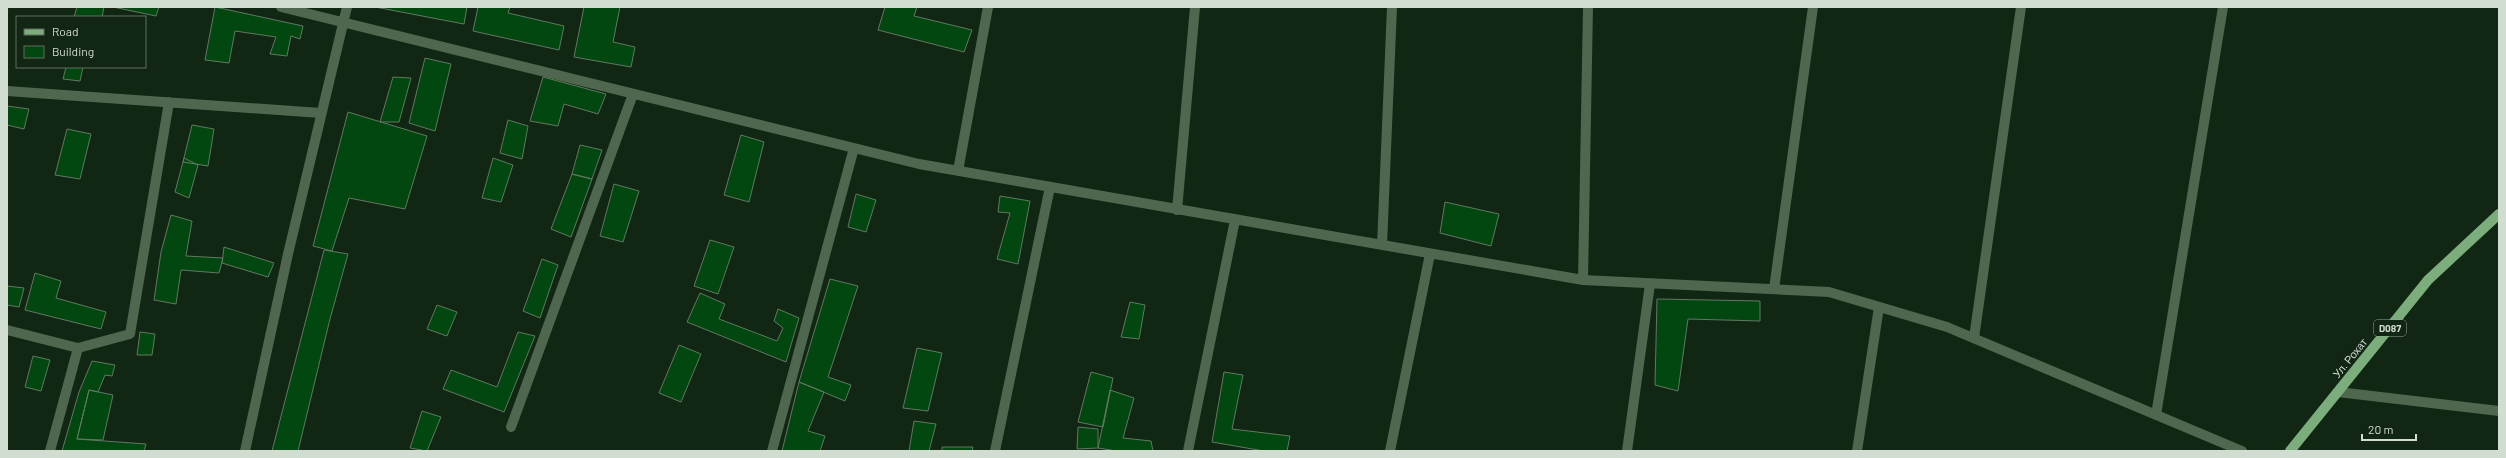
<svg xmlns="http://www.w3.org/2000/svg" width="2506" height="458" viewBox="0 0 2506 458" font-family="Barlow,sans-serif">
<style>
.building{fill:#034710;stroke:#617861}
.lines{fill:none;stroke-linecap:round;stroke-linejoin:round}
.minor{stroke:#4f674f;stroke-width:10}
.major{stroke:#7bae7c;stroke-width:10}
.labels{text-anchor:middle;stroke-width:3.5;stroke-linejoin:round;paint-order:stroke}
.shield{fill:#122614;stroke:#97a698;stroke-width:1}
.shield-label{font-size:10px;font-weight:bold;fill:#d0ddd0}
.street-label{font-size:11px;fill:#d0ddd0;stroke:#122614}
</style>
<rect width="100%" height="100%" fill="#122614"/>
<!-- building -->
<path class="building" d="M 77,7 L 104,7 L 102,17 L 74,17 Z
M 113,7 L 159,7 L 156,16 Z
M 215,7 L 303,26 L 300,39 L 291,36 L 287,56 L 270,54 L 276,37 L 235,31 L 229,63 L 205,60 Z
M 375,7 L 467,7 L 464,24 Z
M 478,7 L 510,7 L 508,13 L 564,26 L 559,50 L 473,31 Z
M 584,7 L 620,7 L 613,42 L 635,47 L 631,67 L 574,57 Z
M 885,7 L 917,7 L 914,16 L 972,30 L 964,52 L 878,30 Z
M 425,58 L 451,64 L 435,131 L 409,123 Z
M 66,67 L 83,67 L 80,81 L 63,79 Z
M 393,77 L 411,78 L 399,122 L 380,122 Z
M 543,77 L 606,94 L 598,114 L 564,104 L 558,126 L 530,121 Z
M 7,106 L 29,109 L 24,129 L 7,125 Z
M 348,112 L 427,136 L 405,209 L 349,198 L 332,251 L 313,246 Z
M 508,120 L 528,126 L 522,159 L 500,153 Z
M 192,125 L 214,129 L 208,166 L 183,162 Z
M 67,129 L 91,134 L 80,179 L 55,175 Z
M 741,135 L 764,142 L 749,202 L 724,195 Z
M 580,145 L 602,150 L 592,179 L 572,174 Z
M 184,158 L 198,165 L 189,198 L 175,192 Z
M 493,158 L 513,165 L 501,202 L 482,198 Z
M 572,174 L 592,179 L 571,237 L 551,229 Z
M 614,184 L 639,191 L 623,242 L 600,236 Z
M 856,194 L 876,200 L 866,232 L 848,227 Z
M 1000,196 L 1030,201 L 1018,264 L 997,259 L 1010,213 L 998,212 Z
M 1445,202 L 1499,214 L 1491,246 L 1440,233 Z
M 171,215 L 192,221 L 186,256 L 223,258 L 219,273 L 181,270 L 176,304 L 154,300 L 161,252 Z
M 710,240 L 734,247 L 718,294 L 694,286 Z
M 224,247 L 274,263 L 268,277 L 222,263 Z
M 324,250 L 348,254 L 330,319 L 298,451 L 272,451 Z
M 542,259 L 558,265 L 540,318 L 523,311 Z
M 35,273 L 61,281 L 56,298 L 106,312 L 101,329 L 25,310 Z
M 830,279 L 858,286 L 828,377 L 851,385 L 845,401 L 799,382 Z
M 7,286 L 24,288 L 19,307 L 7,305 Z
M 700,293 L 725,304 L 719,319 L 777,341 L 783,328 L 774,321 L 778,309 L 799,318 L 786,362 L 687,322 Z
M 1657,299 L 1760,301 L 1760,321 L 1688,319 L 1678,391 L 1655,385 Z
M 1130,302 L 1145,305 L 1139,339 L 1121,337 Z
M 437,305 L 457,312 L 447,336 L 427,329 Z
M 140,332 L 155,334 L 152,355 L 137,355 Z
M 518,332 L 535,336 L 504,412 L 443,389 L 451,370 L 497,387 Z
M 679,345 L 701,354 L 681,402 L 659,393 Z
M 917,348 L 942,353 L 928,411 L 903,408 Z
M 33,356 L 50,360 L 41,391 L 25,387 Z
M 92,361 L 115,365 L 112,376 L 105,375 L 98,392 L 89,390 L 77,439 L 146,444 L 144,451 L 62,451 L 79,392 Z
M 1091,372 L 1113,378 L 1103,427 L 1078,422 Z
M 1224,372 L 1243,375 L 1232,429 L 1290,436 L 1287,451 L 1264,451 L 1212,442 Z
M 799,382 L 824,392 L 808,431 L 825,436 L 820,451 L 782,451 Z
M 89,390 L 113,395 L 103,440 L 77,439 Z
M 1110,390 L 1134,398 L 1123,438 L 1151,441 L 1153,451 L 1117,451 L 1098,448 Z
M 422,411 L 441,417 L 427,451 L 410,448 Z
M 914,421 L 936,424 L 929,451 L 909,451 Z
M 1078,427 L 1098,429 L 1098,448 L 1077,449 Z
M 942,447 L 973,447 L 972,451 L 942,451 Z"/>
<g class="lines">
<!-- minor -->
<path class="minor" d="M 281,7 L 919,164 L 1583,280 L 1829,292 L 1947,327 L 2242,451
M 7,91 L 321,113
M 958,171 L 988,7
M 1177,210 L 1195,7
M 1382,245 L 1392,7
M 1583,280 L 1588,7
M 1774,289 L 1813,7
M 7,330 L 78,348
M 1974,338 L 2021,7
M 2338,392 L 2499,411
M 2156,415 L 2223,7
M 511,427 L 633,94
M 50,451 L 78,348 L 130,334 L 169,102
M 245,451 L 288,254 L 347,7
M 772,451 L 854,148
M 995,451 L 1050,187
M 1188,451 L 1235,220
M 1390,451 L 1430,254
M 1627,451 L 1650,284
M 1857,451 L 1879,307"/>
<!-- major -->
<path class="major" d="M 2290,451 L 2428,280 L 2499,214"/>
</g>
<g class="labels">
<!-- shield labels -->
<rect class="shield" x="2374" y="320" width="32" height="16" rx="3"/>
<g class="shield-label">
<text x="2390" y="332">D087</text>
</g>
<!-- street labels -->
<g class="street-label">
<text transform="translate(2350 358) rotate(-51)" y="4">Ул. Рохат</text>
</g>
</g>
<!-- border -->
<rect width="2506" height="458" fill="none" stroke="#d0ddd0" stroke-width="16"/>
<!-- legend -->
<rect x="16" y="16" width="130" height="52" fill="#122614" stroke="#5e6f5f"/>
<rect x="24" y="29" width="20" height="6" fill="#7bae7c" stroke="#5e6f5f"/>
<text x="52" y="36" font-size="12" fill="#d0ddd0">Road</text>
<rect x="24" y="46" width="20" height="12" fill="#034710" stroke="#5e6f5f"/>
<text x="52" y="56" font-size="12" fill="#d0ddd0">Building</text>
<!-- scale -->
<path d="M2362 434v6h54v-6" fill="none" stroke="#d0ddd0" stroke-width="2"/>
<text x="2368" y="434" font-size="12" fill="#d0ddd0" stroke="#122614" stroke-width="3" paint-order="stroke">20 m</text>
</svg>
